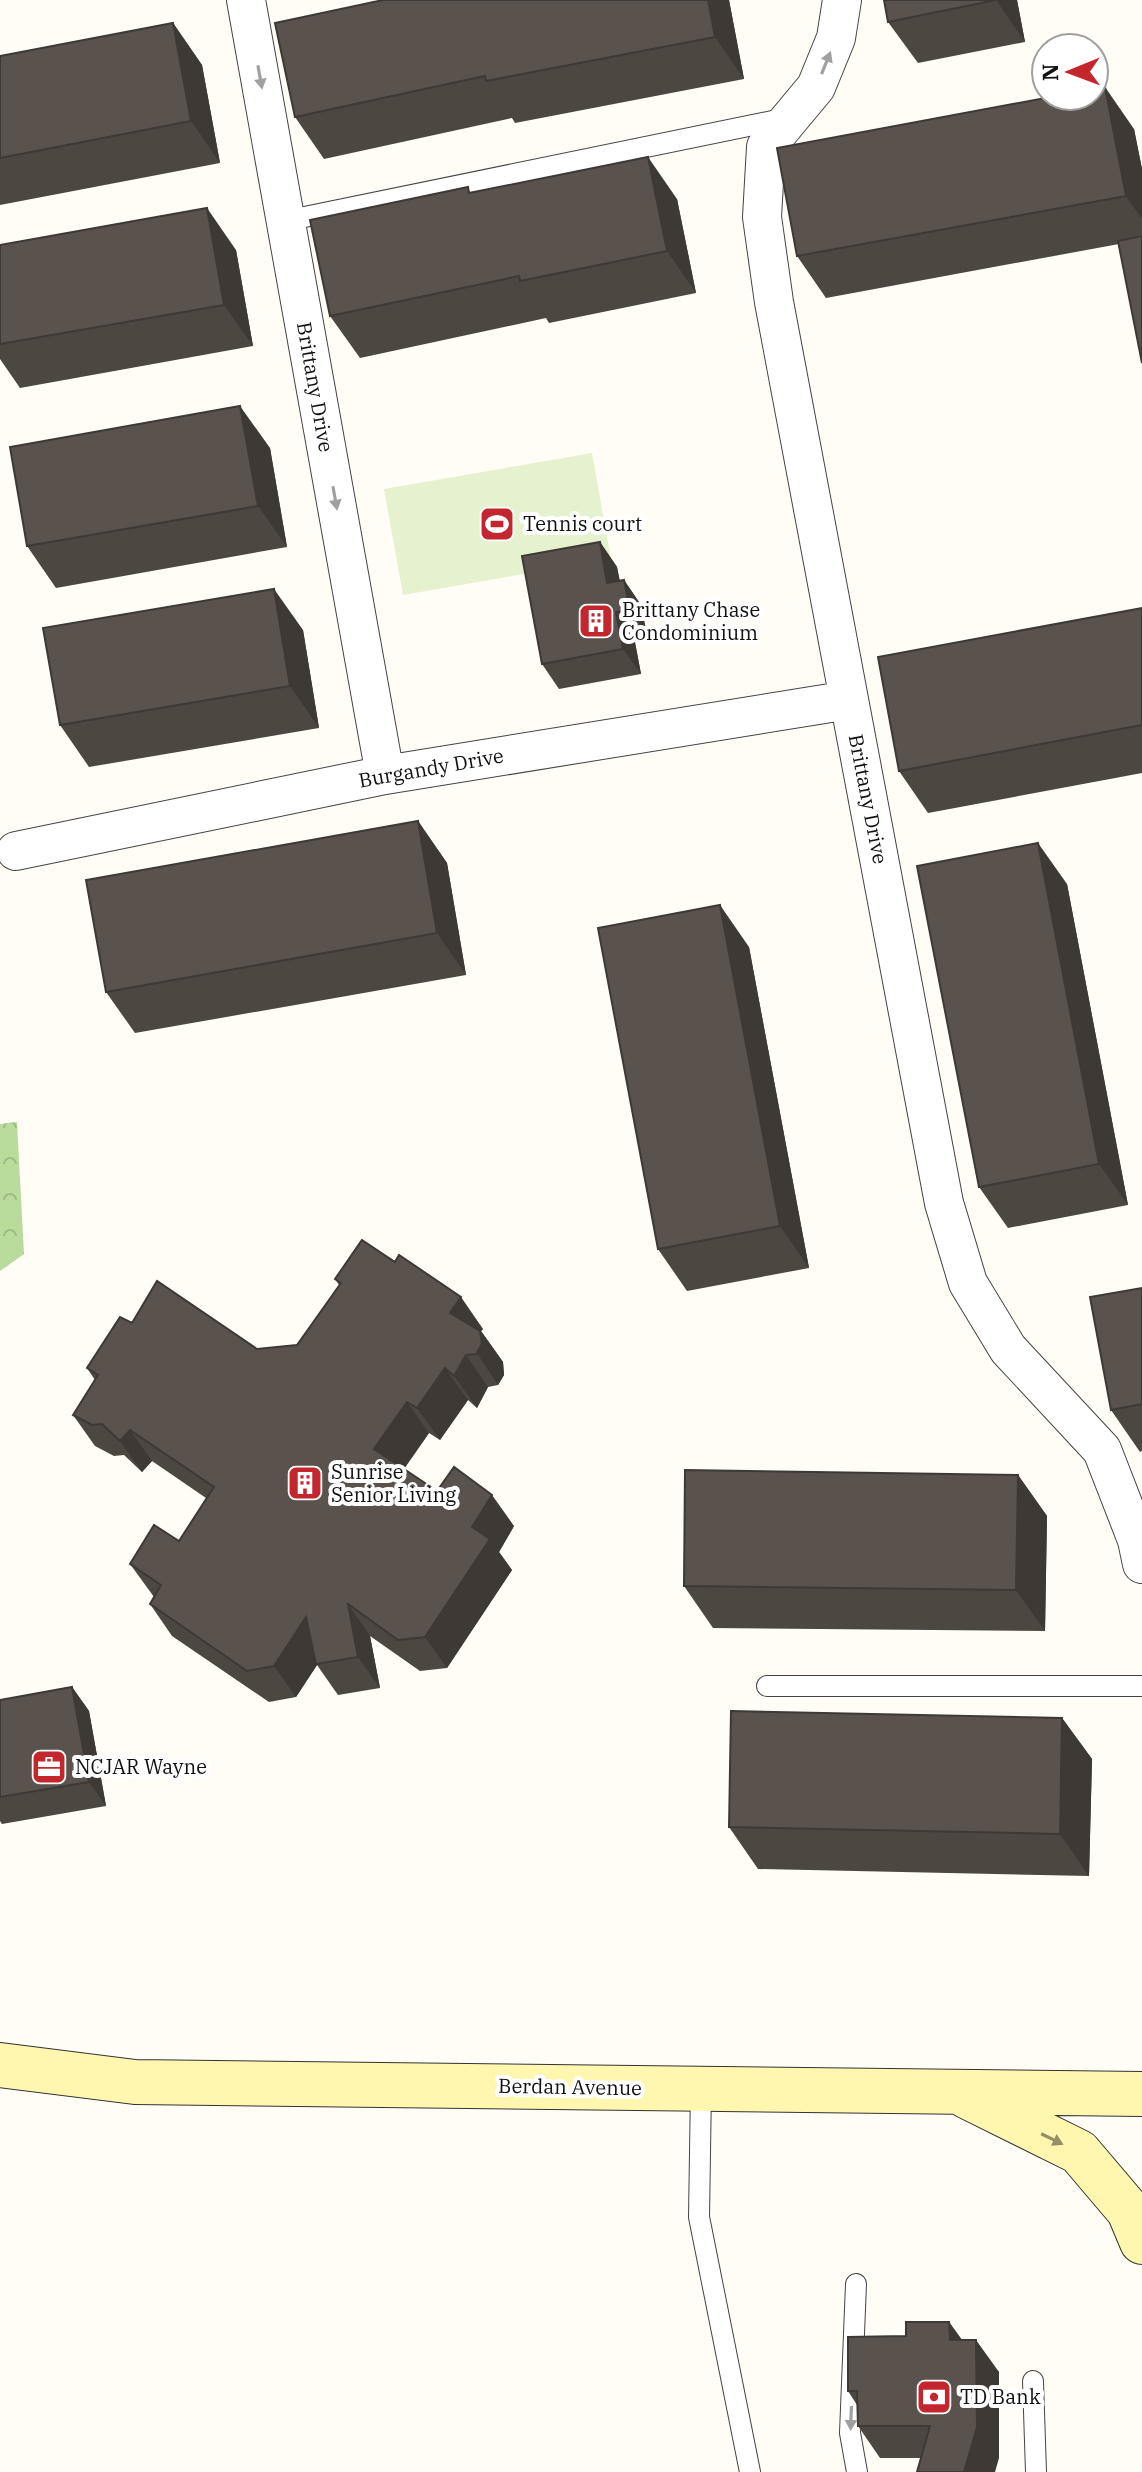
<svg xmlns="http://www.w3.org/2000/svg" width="1142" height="2472" viewBox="0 0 1142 2472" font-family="'IBM Plex Serif',serif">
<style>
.forest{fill:url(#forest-crowns)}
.pitch{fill:#e6f2cf}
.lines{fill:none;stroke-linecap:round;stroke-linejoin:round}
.lane-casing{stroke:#444;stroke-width:22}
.street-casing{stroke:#444;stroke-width:40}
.secondary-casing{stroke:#333;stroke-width:46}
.lane{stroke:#fff;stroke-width:20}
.street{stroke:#fff;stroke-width:38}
.secondary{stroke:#fff6b0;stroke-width:44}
.wall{fill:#4d4742}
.shaded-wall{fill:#3f3936}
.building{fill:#5a524d;stroke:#3f3936;stroke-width:2}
.oneway{fill:#a0a0a0}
.oneway2{fill:#948f68}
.labels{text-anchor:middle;stroke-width:8;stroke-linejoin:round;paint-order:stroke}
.street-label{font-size:20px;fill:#111;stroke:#fff}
.poi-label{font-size:20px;fill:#111;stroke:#fff;text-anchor:start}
</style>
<defs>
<pattern id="forest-crowns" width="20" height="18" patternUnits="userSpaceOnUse" patternTransform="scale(2)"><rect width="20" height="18" fill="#b9dc9c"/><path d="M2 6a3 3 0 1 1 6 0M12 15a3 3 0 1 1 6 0" fill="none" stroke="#9ebc85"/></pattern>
</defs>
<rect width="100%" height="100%" fill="#fffdf5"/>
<!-- forest -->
<path class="forest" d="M 17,1122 L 24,1254 L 0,1271 L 0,1124 Z"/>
<!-- pitch -->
<path class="pitch" d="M 592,453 L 611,559 L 403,595 L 384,489 Z"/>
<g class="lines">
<defs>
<path id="lane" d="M 285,221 L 787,118
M 767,1686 L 1142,1686
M 701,2088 L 699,2217 L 750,2472
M 856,2284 L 850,2433 L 857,2472
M 1033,2381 L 1036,2472"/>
<path id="street" d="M 246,0 L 385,775
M 842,0 L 836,38 L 816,87 L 766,147 L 762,217 L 774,302 L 944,1203 L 968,1283 L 1008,1349 L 1102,1450 L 1137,1540 L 1142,1564
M 16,851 L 385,775 L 849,700"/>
<path id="secondary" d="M 0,2065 L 135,2082 L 1142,2094
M 966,2096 L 1079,2152 L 1129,2211 L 1142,2242"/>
</defs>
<!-- lane casing -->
<use href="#lane" class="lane-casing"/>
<!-- street casing -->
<use href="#street" class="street-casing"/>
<!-- secondary casing -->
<use href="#secondary" class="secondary-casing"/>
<!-- lane -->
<use href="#lane" class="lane"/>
<!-- street -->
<use href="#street" class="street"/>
<!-- secondary -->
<use href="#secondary" class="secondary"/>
</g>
<!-- wall -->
<path class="wall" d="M 729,0 L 744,79 L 515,123 L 512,118 L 324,159 L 295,117 Z
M 884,0 L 1017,0 L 1025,42 L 918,63 L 888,22 Z
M 173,23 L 202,65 L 220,163 L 0,205 L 0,56 Z
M 1134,129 L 1142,169 L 1142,363 L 1119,244 L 826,298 L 797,256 Z
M 472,193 L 677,199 L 696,293 L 549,323 L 546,318 L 360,358 L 330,316 Z
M 0,245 L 236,250 L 253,346 L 20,388 L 0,359 Z
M 270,448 L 287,547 L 56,588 L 27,546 Z
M 600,542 L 617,567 L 620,581 L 624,580 L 641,605 L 647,635 L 634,637 L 641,674 L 559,689 L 542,664 Z
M 1142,608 L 1142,773 L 928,813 L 899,771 Z
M 303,630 L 319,728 L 89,767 L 60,725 Z
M 418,821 L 447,863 L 466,975 L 135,1033 L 106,992 Z
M 1067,884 L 1128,1205 L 1008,1228 L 979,1187 Z
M 749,947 L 809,1268 L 687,1291 L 658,1249 Z
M 335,1279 L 483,1329 L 481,1331 L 503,1362 L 504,1375 L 498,1385 L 488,1387 L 477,1408 L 468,1400 L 440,1440 L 429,1433 L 404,1469 L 437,1491 L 514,1526 L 499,1552 L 512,1570 L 447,1668 L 420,1671 L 370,1636 L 380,1688 L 338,1695 L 317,1665 L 296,1697 L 269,1702 L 172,1636 L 150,1604 L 154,1597 L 130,1564 L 179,1541 L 206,1498 L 152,1461 L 142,1472 L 124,1455 L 114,1456 L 95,1446 L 73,1415 L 95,1380 L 87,1368 L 132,1323 L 257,1349 L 297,1345 L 339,1285 Z
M 1142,1288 L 1142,1451 L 1140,1452 L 1111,1410 Z
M 1018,1475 L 1047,1516 L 1045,1631 L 713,1628 L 684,1586 Z
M 72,1687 L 89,1711 L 106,1806 L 2,1824 L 0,1821 L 0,1700 Z
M 1062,1718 L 1092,1759 L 1089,1876 L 758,1869 L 729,1827 Z
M 949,2322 L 962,2340 L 999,2372 L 999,2458 L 880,2458 L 858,2426 L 857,2405 L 848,2391 L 906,2336 Z"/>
<!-- shaded-wall -->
<path class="shaded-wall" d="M 708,0 L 729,0 L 744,79 L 715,37 Z
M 996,0 L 1017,0 L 1025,42 Z
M 173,23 L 202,65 L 220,163 L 191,121 Z
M 1105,87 L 1134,129 L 1142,169 L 1142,219 L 1126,196 Z
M 648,157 L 677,199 L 696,293 L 667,251 Z
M 207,208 L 236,250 L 253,346 L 224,305 Z
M 240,406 L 270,448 L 287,547 L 258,506 Z
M 600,542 L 617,567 L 624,608 L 607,583 Z
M 624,580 L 641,605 L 647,635 L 630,610 Z
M 274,589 L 303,630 L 319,728 L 290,686 Z
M 616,612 L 634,637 L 641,674 L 623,649 Z
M 418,821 L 447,863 L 466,975 L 437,933 Z
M 1038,843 L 1067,884 L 1128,1205 L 1099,1164 Z
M 720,905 L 749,947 L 809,1268 L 780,1226 Z
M 461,1297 L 483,1329 L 481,1331 L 503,1362 L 504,1375 L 498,1385 L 450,1313 Z
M 466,1355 L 488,1387 L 477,1408 L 454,1376 Z
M 445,1368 L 468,1400 L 440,1440 L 417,1408 Z
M 407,1402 L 429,1433 L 396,1480 L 374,1449 Z
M 130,1430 L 152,1461 L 142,1472 L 120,1441 Z
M 1018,1475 L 1047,1516 L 1045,1631 L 1016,1590 Z
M 492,1495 L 514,1526 L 499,1552 L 512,1570 L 447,1668 L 425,1637 L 472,1527 Z
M 348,1604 L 370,1636 L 380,1688 L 358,1657 Z
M 306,1617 L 317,1665 L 296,1697 L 274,1666 Z
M 72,1687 L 89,1711 L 106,1806 L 89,1782 Z
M 1062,1718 L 1092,1759 L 1089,1876 L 1060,1834 Z
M 949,2322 L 972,2354 L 950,2340 Z
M 976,2340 L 999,2372 L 999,2458 L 995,2472 L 964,2472 Z"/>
<!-- building -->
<path class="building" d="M 383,0 L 708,0 L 715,37 L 486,81 L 485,76 L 295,117 L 275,23 Z
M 884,0 L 996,0 L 888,22 Z
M 173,23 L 191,121 L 0,158 L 0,56 Z
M 1105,87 L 1126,196 L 797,256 L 777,148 L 1056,96 L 1094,96 L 1094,89 Z
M 648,157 L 667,251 L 520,281 L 519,276 L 330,316 L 310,220 L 468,187 L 469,193 Z
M 207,208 L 224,305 L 0,344 L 0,245 Z
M 1142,236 L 1142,363 L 1118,241 Z
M 240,406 L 258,506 L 27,546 L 10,447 Z
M 600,542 L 607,583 L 624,580 L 630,610 L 616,612 L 623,649 L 542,664 L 522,556 Z
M 274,589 L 290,686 L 60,725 L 43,628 Z
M 1142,608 L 1142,725 L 899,771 L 878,657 Z
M 418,821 L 437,933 L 106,992 L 86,880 Z
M 1038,843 L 1099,1164 L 979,1187 L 917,866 Z
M 720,905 L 780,1226 L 658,1249 L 598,928 Z
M 362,1240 L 395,1262 L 399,1255 L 461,1297 L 450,1313 L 480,1331 L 482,1344 L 476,1354 L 466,1355 L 454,1376 L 445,1368 L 417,1408 L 407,1402 L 374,1449 L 437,1491 L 454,1467 L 492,1495 L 472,1527 L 490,1539 L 425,1637 L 398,1640 L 348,1604 L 358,1657 L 316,1664 L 306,1617 L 274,1666 L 247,1671 L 150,1604 L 161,1585 L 130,1564 L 154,1525 L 179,1541 L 214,1487 L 130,1430 L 120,1441 L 102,1424 L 92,1425 L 73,1415 L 98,1375 L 87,1368 L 120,1317 L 132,1323 L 157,1281 L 257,1349 L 297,1345 L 341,1283 L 335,1279 Z
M 1142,1288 L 1142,1404 L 1111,1410 L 1090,1297 Z
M 685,1470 L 1018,1475 L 1016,1590 L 684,1586 Z
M 72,1687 L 89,1782 L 0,1797 L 0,1700 Z
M 731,1711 L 1062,1718 L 1060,1834 L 729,1827 Z
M 906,2322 L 949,2322 L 950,2340 L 976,2340 L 977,2427 L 964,2472 L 917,2472 L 930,2426 L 858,2426 L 857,2391 L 848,2391 L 848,2337 L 906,2336 Z"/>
<!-- one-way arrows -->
<defs><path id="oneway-solid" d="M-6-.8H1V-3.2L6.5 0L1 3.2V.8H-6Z" transform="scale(2)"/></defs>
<g class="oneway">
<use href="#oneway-solid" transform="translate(826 63) rotate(-68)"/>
<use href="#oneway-solid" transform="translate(260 77) rotate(80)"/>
<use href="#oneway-solid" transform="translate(335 498) rotate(80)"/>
<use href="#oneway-solid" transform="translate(851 2418) rotate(92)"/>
</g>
<use class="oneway2" href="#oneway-solid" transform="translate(1052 2139) rotate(26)"/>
<!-- icons -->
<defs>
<symbol id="stadium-square" viewBox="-11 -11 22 22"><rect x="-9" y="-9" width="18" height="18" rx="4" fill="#c4262e" stroke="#fff"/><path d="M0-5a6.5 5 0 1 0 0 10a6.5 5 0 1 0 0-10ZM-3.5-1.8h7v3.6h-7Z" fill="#fff"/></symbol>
<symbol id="building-square" viewBox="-11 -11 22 22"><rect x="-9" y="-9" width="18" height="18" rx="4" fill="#c4262e" stroke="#fff"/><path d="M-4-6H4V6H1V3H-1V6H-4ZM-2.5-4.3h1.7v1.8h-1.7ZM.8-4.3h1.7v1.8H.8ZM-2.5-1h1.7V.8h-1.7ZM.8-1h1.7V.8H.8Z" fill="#fff"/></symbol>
<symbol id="office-square" viewBox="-11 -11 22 22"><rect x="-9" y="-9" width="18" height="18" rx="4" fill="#c4262e" stroke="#fff"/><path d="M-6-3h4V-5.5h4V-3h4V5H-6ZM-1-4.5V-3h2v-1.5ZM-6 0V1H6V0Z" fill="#fff"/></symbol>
<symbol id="bank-square" viewBox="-11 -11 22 22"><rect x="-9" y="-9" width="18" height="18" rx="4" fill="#c4262e" stroke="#fff"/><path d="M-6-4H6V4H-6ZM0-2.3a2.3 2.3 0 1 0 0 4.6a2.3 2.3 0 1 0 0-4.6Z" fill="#fff"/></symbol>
</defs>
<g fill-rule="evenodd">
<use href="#stadium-square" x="477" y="504" width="40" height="40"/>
<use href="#building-square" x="576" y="601" width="40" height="40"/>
<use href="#building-square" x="285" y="1463" width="40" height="40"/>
<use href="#office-square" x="29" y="1747" width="40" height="40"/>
<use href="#bank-square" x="914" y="2377" width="40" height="40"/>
</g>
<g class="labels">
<!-- street labels -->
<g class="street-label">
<text transform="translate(315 387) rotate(80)" y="7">Brittany Drive</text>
<text transform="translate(431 768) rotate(-10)" y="7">Burgandy Drive</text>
<text transform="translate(868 799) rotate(79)" y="7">Brittany Drive</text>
<text transform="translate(570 2087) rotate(1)" y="7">Berdan Avenue</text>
</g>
<!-- poi labels -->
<g class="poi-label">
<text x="523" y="531">Tennis court</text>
<text x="622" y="617">Brittany Chase<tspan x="622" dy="23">Condominium</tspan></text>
<text x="331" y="1479">Sunrise<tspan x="331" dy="23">Senior Living</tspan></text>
<text x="75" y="1774">NCJAR Wayne</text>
<text x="960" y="2404">TD Bank</text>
</g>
</g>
<!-- north arrow -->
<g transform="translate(1070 72) rotate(269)"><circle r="38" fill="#ffffff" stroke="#a0a0a0" stroke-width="2"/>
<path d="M0-6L14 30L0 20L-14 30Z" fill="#c4262e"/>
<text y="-12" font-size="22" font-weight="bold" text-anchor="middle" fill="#111111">N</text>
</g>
</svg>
